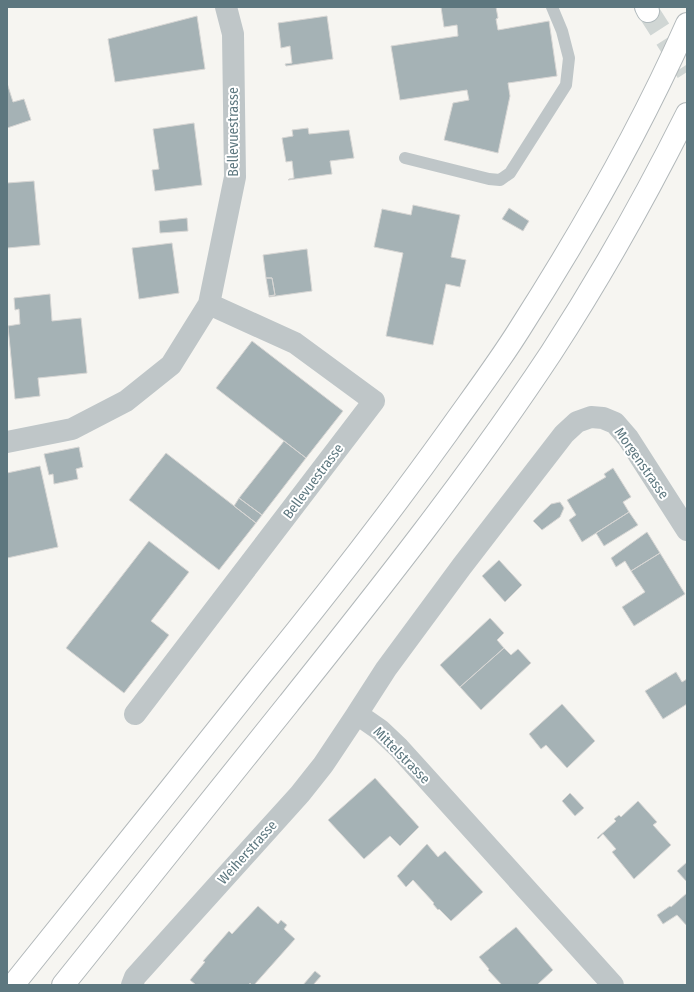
<svg xmlns="http://www.w3.org/2000/svg" width="694" height="992" viewBox="0 0 694 992" font-family="'Fira Sans Condensed',sans-serif">
<style>
.building{fill:#a5b2b5;stroke:#d7d6d4}
.lines{fill:none;stroke-linecap:round;stroke-linejoin:round}
.secondary-tunnel{stroke:#d0d6d4;stroke-width:22;stroke-dasharray:22 11;stroke-linecap:butt}
.secondary-casing{stroke:#b1babd;stroke-width:24}
.highway-casing{stroke:#b2b8ba;stroke-width:24}
.lane{stroke:#bfc6c8;stroke-width:12}
.street{stroke:#bfc6c8;stroke-width:22}
.secondary{stroke:#fff;stroke-width:22}
.highway{stroke:#fff;stroke-width:22}
.labels{text-anchor:middle;stroke-width:4;stroke-linejoin:round;paint-order:stroke}
.street-label{font-size:14px;fill:#5d777f;stroke:#fff}
</style>
<rect width="100%" height="100%" fill="#f6f5f1"/>
<!-- building -->
<path class="building" d="M 441,7 L 496,7 L 498,18 L 496,19 L 498,30 L 549,21 L 557,76 L 508,83 L 510,96 L 498,153 L 444,140 L 453,103 L 469,100 L 467,90 L 400,100 L 391,46 L 458,36 L 457,25 L 444,27 Z
M 197,16 L 205,69 L 115,82 L 108,39 Z
M 327,16 L 333,59 L 286,66 L 285,64 L 292,63 L 290,46 L 281,48 L 278,23 Z
M 7,83 L 13,102 L 24,99 L 31,120 L 7,128 Z
M 194,123 L 202,185 L 155,191 L 152,170 L 159,169 L 153,129 Z
M 308,128 L 309,134 L 349,130 L 354,158 L 330,161 L 332,174 L 288,180 L 289,179 L 294,178 L 292,161 L 286,162 L 282,138 L 293,136 L 292,130 Z
M 34,181 L 40,245 L 7,248 L 7,183 Z
M 413,205 L 460,215 L 451,257 L 466,260 L 460,287 L 446,284 L 433,345 L 386,336 L 403,253 L 374,247 L 382,209 L 411,215 Z
M 509,208 L 529,221 L 523,231 L 502,219 Z
M 187,218 L 188,231 L 160,233 L 159,221 Z
M 172,243 L 179,293 L 139,299 L 132,248 Z
M 307,249 L 312,291 L 269,297 L 269,296 L 275,295 L 272,278 L 266,278 L 263,255 Z
M 266,278 L 272,278 L 275,295 L 269,296 Z
M 50,294 L 52,321 L 81,318 L 87,373 L 38,378 L 40,396 L 15,399 L 8,326 L 20,324 L 19,309 L 15,310 L 14,298 Z
M 252,341 L 343,411 L 306,458 L 216,388 Z
M 284,441 L 306,458 L 262,515 L 239,498 Z
M 79,447 L 83,467 L 76,469 L 78,479 L 54,484 L 53,474 L 49,475 L 44,454 Z
M 166,453 L 256,523 L 219,570 L 129,500 Z
M 40,466 L 58,547 L 7,558 L 7,473 Z
M 613,468 L 631,497 L 623,502 L 629,512 L 582,542 L 569,520 L 576,515 L 567,500 L 606,477 L 604,474 Z
M 239,498 L 262,515 L 256,523 L 234,506 Z
M 560,502 L 564,508 L 560,517 L 542,530 L 533,521 L 551,504 Z
M 629,512 L 638,525 L 604,546 L 596,533 Z
M 647,532 L 660,553 L 631,571 L 625,561 L 616,567 L 611,558 Z
M 149,541 L 189,572 L 151,621 L 169,635 L 124,693 L 66,648 Z
M 660,553 L 685,594 L 634,626 L 622,607 L 645,592 L 631,571 Z
M 499,560 L 522,585 L 505,602 L 482,576 Z
M 490,618 L 504,633 L 497,640 L 504,648 L 460,687 L 440,665 Z
M 504,648 L 511,655 L 518,649 L 531,663 L 481,710 L 460,687 Z
M 676,672 L 682,682 L 687,679 L 687,704 L 663,719 L 645,691 Z
M 562,704 L 595,741 L 567,768 L 546,745 L 541,749 L 529,734 Z
M 375,778 L 419,827 L 400,846 L 390,836 L 364,859 L 328,820 Z
M 570,793 L 584,808 L 575,816 L 562,801 Z
M 638,801 L 657,822 L 653,825 L 671,845 L 634,879 L 612,852 L 616,849 L 603,834 L 598,839 L 597,838 L 616,821 L 614,819 L 619,815 L 621,817 Z
M 427,844 L 438,857 L 445,851 L 483,892 L 451,921 L 439,909 L 438,910 L 433,904 L 434,903 L 413,880 L 406,887 L 397,876 Z
M 687,862 L 687,880 L 686,881 L 677,871 Z
M 687,893 L 687,926 L 677,915 L 663,924 L 657,915 L 670,906 L 671,907 Z
M 258,906 L 278,924 L 281,920 L 287,925 L 284,929 L 295,939 L 254,985 L 252,985 L 250,983 L 249,985 L 196,985 L 190,980 L 205,962 L 203,961 L 229,931 L 232,934 Z
M 516,927 L 553,970 L 537,985 L 502,985 L 488,970 L 489,969 L 479,957 Z
M 315,971 L 321,976 L 313,985 L 303,985 Z"/>
<g class="lines">
<!-- secondary-tunnel -->
<path class="secondary-tunnel" d="M 648,11 L 687,72"/>
<defs>
<path id="secondary" d="M 646,7 L 648,11"/>
<path id="highway" d="M 13,985 C 95,883 176,782 257,680 C 323,599 387,517 448,432 C 472,398 497,365 519,330 C 581,233 640,130 687,24
M 63,985 C 139,891 214,797 289,703 C 380,589 471,474 551,353 C 601,276 646,196 687,114"/>
</defs>
<!-- secondary casing -->
<use href="#secondary" class="secondary-casing"/>
<!-- highway casing -->
<use href="#highway" class="highway-casing"/>
<!-- lane -->
<path class="lane" d="M 405,158 L 489,179 L 500,180 L 510,173 L 566,85 L 569,58 L 562,31 L 552,7"/>
<!-- street -->
<path class="street" d="M 7,442 L 72,429 L 126,401 L 171,365 L 209,304 L 235,177 L 233,34 L 226,7
M 135,714 L 374,401 L 295,343 L 209,304
M 132,985 L 135,977 L 300,794 L 323,765 L 357,714
M 613,985 L 399,748 L 380,730 L 357,714 L 386,669 L 462,566 L 564,434 L 577,422 L 591,417 L 603,418 L 615,423 L 628,438 L 687,530"/>
<!-- secondary -->
<use href="#secondary" class="secondary"/>
<!-- highway -->
<use href="#highway" class="highway"/>
</g>
<g class="labels">
<!-- street labels -->
<g class="street-label">
<text transform="translate(233 132) rotate(-90)" y="5">Bellevuestrasse</text>
<text transform="translate(642 463) rotate(55)" y="5">Morgenstrasse</text>
<text transform="translate(313 481) rotate(-53)" y="5">Bellevuestrasse</text>
<text transform="translate(402 755) rotate(45)" y="5">Mittelstrasse</text>
<text transform="translate(247 852) rotate(-48)" y="5">Weiherstrasse</text>
</g>
</g>
<!-- border -->
<rect width="694" height="992" fill="none" stroke="#5d777f" stroke-width="16"/>
</svg>
